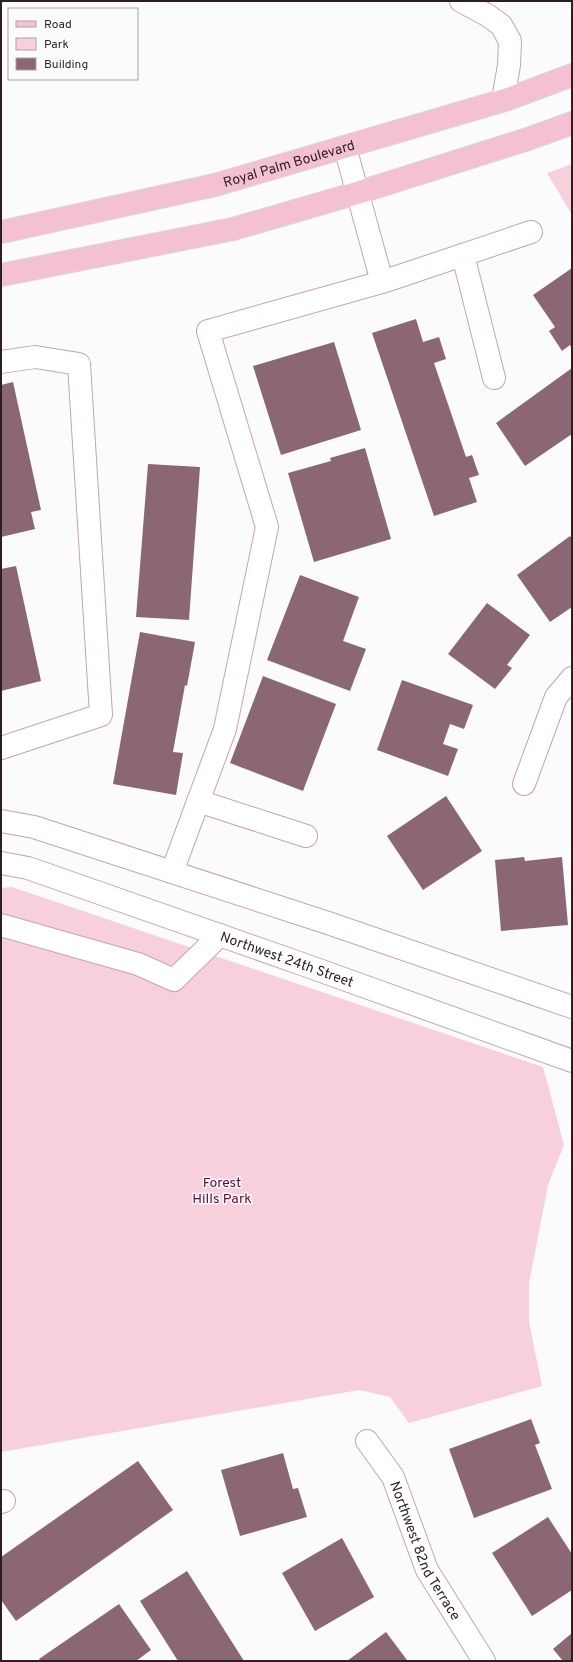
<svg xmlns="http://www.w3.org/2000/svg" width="573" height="1662" viewBox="0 0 573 1662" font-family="Overpass,sans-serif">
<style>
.green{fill:#f8d0dc}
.building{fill:#8a6772}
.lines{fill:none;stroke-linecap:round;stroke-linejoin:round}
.minor-casing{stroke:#c9a2ae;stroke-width:24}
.major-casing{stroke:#d9d6d7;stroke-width:24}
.minor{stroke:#fff;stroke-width:22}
.major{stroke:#f4c1d3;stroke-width:22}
.labels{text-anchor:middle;stroke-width:3;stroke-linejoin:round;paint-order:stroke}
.street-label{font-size:14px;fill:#2d1e23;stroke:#fbfbfb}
.park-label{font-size:14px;fill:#6b0339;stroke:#fbfbfb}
</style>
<rect width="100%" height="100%" fill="#fbfbfb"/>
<!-- green -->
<path class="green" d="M 572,164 L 572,215 L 547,173 Z
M 12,887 L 543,1067 L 564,1145 L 548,1185 L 529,1283 L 529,1322 L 542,1386 L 409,1423 L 390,1397 L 359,1390 L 1,1452 L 1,888 Z"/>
<!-- building -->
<path class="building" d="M 572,268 L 572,349 L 570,345 L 562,351 L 549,331 L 555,327 L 533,295 Z
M 416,319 L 423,342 L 439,337 L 446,359 L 434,363 L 466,457 L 472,455 L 479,475 L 469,478 L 477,502 L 434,516 L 372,333 Z
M 334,342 L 361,430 L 281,455 L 253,366 Z
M 572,368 L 572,434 L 525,466 L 496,423 Z
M 13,382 L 41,510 L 31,512 L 35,529 L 1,537 L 1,385 Z
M 365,448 L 391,539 L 314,562 L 288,473 L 331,461 L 330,458 Z
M 148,464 L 200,467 L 189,620 L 136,617 Z
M 570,536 L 572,539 L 572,607 L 550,622 L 517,575 Z
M 16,566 L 41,681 L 1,691 L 1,569 Z
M 300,575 L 359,597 L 343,641 L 366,649 L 350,691 L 267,660 Z
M 487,603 L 530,635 L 507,665 L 512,668 L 495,689 L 448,654 Z
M 140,632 L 195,642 L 187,686 L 185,685 L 173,752 L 183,753 L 176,795 L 113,784 Z
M 263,676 L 336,704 L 303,791 L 230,763 Z
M 402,680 L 473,705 L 464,729 L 450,724 L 443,744 L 458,749 L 448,776 L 377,750 Z
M 446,796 L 482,851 L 423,890 L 387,836 Z
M 524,857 L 525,861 L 562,857 L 568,925 L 501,931 L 495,860 Z
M 531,1419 L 540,1443 L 535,1445 L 552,1489 L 474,1518 L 449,1449 Z
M 283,1453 L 293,1489 L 298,1488 L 307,1517 L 240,1536 L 221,1470 Z
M 138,1461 L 173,1510 L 16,1621 L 1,1600 L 1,1557 Z
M 548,1517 L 572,1554 L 572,1590 L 532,1616 L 492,1553 Z
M 342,1538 L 374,1597 L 315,1631 L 282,1573 Z
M 187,1571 L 244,1661 L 178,1661 L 140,1601 Z
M 119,1604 L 151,1650 L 136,1661 L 40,1661 L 39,1659 Z
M 386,1632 L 407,1660 L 347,1661 Z
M 572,1633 L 572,1661 L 563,1661 L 553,1649 Z"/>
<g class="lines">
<defs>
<g id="minor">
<path d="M 461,1 L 487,15 L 501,25 L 510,41 L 509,65 L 503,100"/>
<path d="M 463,255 L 494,378"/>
<path d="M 382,282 L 531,232"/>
<path d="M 1,362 L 35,357 L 79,364 L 101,715 L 1,748"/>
<path d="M 524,784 L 556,697 L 572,678"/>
<path d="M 198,801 L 306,836"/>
<path d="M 1,821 L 34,827 L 328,923 L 572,1007"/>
<path id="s1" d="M 1,863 L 28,868 L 302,964 L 572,1061"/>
<path d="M 172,872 L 225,729 L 267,527 L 208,331 L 382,282 L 345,147"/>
<path d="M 1,925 L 138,964 L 174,980 L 220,935"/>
<path id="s2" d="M 367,1441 L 393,1477 L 427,1570 L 484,1661"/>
<path d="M 1,1502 L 4,1501"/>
</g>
<g id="major">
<path id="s3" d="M 1,232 L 215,185 L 508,99 L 572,75"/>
<path d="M 1,275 L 233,229 L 357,193 L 528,139 L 572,123"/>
</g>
</defs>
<!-- minor casing -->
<use href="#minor" class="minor-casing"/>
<!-- major casing -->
<use href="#major" class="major-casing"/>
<!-- minor -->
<use href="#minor" class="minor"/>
<!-- major -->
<use href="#major" class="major"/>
</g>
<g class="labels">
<!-- street labels -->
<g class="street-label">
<text dy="5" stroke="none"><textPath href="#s3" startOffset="296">Royal Palm Boulevard</textPath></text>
<text dy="5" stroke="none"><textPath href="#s1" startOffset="302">Northwest 24th Street</textPath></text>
<text dy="5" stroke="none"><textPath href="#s2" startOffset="125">Northwest 82nd Terrace</textPath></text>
</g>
<!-- park labels -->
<g class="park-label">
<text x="222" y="1187">Forest<tspan x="222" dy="16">Hills Park</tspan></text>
</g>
</g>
<!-- border -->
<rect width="573" height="1662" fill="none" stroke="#2d1e23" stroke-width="4"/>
<!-- legend -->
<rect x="8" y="8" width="130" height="72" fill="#fbfbfb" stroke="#a9a3a5"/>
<rect x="16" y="21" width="20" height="6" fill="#f4c1d3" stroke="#a9a3a5"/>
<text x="44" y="28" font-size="12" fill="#2d1e23">Road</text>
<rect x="16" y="38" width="20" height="12" fill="#f8d0dc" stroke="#a9a3a5"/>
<text x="44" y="48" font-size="12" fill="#2d1e23">Park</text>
<rect x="16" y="58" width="20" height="12" fill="#8a6772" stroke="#a9a3a5"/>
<text x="44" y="68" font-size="12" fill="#2d1e23">Building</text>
</svg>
